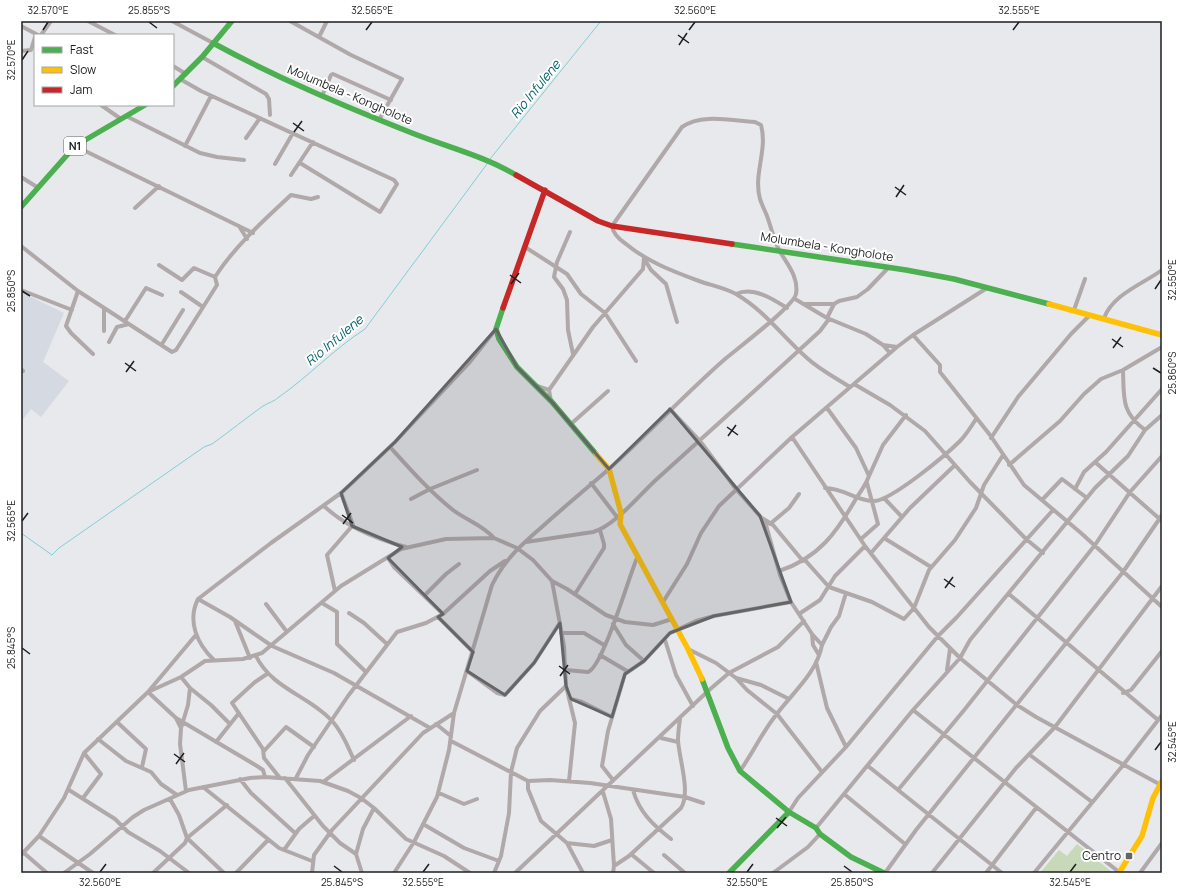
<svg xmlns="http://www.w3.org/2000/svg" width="1183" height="894" viewBox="0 0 1183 894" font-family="Manrope,sans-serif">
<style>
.built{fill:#d5dae2}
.green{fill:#c7d9b8}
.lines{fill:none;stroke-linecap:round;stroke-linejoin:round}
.stream{stroke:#83cdd8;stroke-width:1}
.street{stroke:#b0a8a9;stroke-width:4}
.fast{stroke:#4caf50;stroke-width:5.5}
.slow{stroke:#ffc107;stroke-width:5.5}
.jam{stroke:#c62828;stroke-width:5.5}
.marked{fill:#636567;fill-opacity:0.2;stroke:#636567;stroke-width:3;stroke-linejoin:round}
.ticks{fill:none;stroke:#1c1e20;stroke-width:1.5}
.poi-dot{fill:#636567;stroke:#fff;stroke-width:1.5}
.labels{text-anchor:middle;stroke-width:4;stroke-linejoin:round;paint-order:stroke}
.shield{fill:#fff;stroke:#606263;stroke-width:1}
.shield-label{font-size:11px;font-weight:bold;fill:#1c1e20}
.street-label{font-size:12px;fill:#1c1e20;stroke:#fff}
.poi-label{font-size:12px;fill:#1c1e20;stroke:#fff;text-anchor:end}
.water-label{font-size:13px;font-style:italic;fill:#02616b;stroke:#fff}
.neatline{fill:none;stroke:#1c1e20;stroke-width:1.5}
.ticks-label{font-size:10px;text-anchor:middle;fill:#1c1e20}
</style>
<rect width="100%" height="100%" fill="#e7e9ec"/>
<!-- built -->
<path class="built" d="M 21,292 L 64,313 L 43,362 L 69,381 L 41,417 L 31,409 L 21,422 Z"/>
<!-- green -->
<path class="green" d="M 1077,844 L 1112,872 L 1111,873 L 1040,873 L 1059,850 L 1067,856 Z"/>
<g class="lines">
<!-- stream -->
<path class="stream" d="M 490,159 L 601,21
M 21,533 L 52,555 L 59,548 L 204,447 L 212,444 C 229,432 246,418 263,406 C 268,403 275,401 279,397 C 309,376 334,349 365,329 L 487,164"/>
<!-- street -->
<path class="street" d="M 88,21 L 115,35
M 172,21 L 213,43
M 290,21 L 351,55 L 402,79 L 379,120
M 1161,21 L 1162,21
M 21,26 L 38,35
M 41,35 L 51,21
M 319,37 L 327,21
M 21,51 L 31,50 L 35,37
M 202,57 L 266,94 L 269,99 L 270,115
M 173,66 L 186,74
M 180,79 L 201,91 L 394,180 L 397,184 L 380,212 L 300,163
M 322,96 L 331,75 L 333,74 L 391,100
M 101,105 L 121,119
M 126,116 L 200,153 L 217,157 L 244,160
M 246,138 L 260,118
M 75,146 L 253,233
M 185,146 L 211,96
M 275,164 L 293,133
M 291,175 L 313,142
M 21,177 L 37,187
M 135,208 L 159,186
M 239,226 L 247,239
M 570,232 L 557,262 L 554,277 L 563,289 L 567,300 L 568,330 L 573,354
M 21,246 L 78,291 L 172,352 L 176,350 L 217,285 L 215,277 C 234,247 265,219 291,195 L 311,199 L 318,197
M 525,247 L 567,274 L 581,294 L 605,313 L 636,361
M 645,260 L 651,270 L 666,284 L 677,322
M 159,265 L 182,280 L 194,268 L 215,277
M 21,290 L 72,310
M 78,291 L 66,326 L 71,333 L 93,354
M 181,292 L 203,307
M 736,294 C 753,286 773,299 787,308
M 795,299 L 827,318 L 866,334 L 883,345 L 897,347
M 804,304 L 834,304 L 839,301 L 857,297 L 868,289 L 889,267
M 1074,310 L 1085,279
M 827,318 L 834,304
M 1104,318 C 1113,294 1143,284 1162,270
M 125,321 L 146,288 L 162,295
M 104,331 L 104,308
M 913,335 L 940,365 L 940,372 L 990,435 L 1024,485 L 1081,533 L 1162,607
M 109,342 L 117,327 L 129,324
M 162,344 L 183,310
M 883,345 L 890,353
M 21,369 L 23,371
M 1123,370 C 1124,398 1121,412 1145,430
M 854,384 L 890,405 L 925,431 L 970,482 L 1026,539 L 1043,553
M 537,386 L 549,390
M 551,401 L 549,390 L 593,327 L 643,269 L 644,258
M 670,409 L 700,441 L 736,489 L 760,516 L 766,525 L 780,575 L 791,602 L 812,634 L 822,645 C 817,674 789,696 773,719 C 761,735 752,754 740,771
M 571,424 L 608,391
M 792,437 L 865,546 L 929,627 L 960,658 L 1017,705 L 1036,717 L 1161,785
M 991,438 L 1018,397 L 1071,334 L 1090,315
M 390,447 C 410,469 430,492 453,510 C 466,520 483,525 494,538
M 1095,462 L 1162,521
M 1009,465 L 1060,421 L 1084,394 L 1101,379 L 1123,370 L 1162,347
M 869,476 L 883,445 L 906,415
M 591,483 L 617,517
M 825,488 C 844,488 858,502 875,501 C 893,499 946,455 960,441 C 966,435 971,427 976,419
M 1075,489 L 1084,472 L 1106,452 L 1162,389
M 884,498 L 902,517
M 411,499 L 430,489 L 477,470
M 1042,500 L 1062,479 L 1087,498
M 324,506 C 346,527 376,539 406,547
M 762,518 L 773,525 L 803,561
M 770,524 L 789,508 L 799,494
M 884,538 L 931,567
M 861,539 L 878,524 L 867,483
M 526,542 L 593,532 C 615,526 640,494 658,478 C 712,429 766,381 820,331 L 829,319
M 871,553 L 910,508 L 955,465
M 388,558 L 394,567 L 443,614
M 804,559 L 829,587 L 872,602 L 904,619 L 914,608 L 929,570 L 955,540 L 976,508 L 984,485 L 1003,455
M 779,571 C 819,558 837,532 857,497 C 862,490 866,484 869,476 L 856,448 L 827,408
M 552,581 L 564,646 L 566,686 L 575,723 L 569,781
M 335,591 L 327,555 L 353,525 L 341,493
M 575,594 L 604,548 L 604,544 L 600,530
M 1009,594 L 1158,720
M 425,595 L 446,574 L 459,564
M 198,599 L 230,617 L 272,646 L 334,673 L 430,728
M 663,602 L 687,564 L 701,533 L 719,506 L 792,437 L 897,347 L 913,335 L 987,288
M 322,603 L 337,612 L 337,644 L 366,672
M 266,604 L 287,632
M 349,613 L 364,623 L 387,644
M 799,614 L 820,600 L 835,576 L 865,546
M 438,617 L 473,652
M 235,621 L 250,658
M 613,624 L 626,645 L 644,661
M 561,633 L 584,633 L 604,645
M 812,634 L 813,645 L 819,655
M 665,640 L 676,675 L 693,706
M 822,645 L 831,627 L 839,616 L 846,593
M 688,649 L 716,663 L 736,678 L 761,685 L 789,699
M 600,655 L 627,671
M 256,656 C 272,689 310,696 333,722 C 343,733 348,747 354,760
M 214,660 C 197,644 187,621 198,599 L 271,543 L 341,493 L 353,482 L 395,442 L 469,363 L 496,329
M 816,662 L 827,708 L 846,747
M 566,670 L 588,672 C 603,667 629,576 637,558
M 947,670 L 950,649
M 467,671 L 497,693 L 505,695 L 534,663 L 559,624
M 267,674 L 255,682 L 232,703 L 263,749 L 264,758 L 280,778
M 181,677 L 190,688 L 211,705 L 229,723
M 736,678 L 747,690 L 777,714 L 822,772
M 1123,693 L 1131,690 L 1162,651
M 571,699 L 582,702 L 612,717
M 913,710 L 1119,872
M 176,718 L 257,766 L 263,770 L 265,777
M 117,722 L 146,749 L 142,767
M 436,724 L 451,736
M 181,728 L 188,705 L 190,688
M 661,738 L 678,742
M 98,739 L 126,761 L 151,772 L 161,784 L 177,795
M 451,741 L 528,781 L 550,780 L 590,783 L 685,797 L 703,803
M 216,742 L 239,713
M 264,751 L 286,727 L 314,747
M 1030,755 L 1092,802
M 868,766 L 1002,873
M 285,778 L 323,826 L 340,843 L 356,854 L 362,873
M 296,778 L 308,755 L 348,696 L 397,632 L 426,623 L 443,614 L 490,571 L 505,561
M 240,779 L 251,793 L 295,833
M 613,780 L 602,766 L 608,731 L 625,674 L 644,661 L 670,633 L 696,621 L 714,616 L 791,602
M 528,781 L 528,789 L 541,821 L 567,843 L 583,873
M 323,782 L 411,716
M 203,787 L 279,848 L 312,861
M 69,790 L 115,819 L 128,832 L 160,851 L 189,873
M 633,790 C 639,812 653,825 671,839
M 898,790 L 965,709 L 1095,545 L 1130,492 L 1162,456
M 186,791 L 180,744 L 181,728 L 176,718 L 148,692 L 195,636
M 603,792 L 611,819 L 614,866 L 613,873
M 439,793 L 464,804 L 477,799
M 844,794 L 905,844
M 83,798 L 101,774 L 84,753
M 789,812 L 798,798 L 846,747 L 938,636 L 957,617 L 1053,510
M 423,824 L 464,848 L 499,861
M 816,828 L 913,710 L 960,658 L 970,640 L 1095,488 L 1128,456 L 1145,430 L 1162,415
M 39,836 L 93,873
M 567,843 L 594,846 L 612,840
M 284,850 L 299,829 L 314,816
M 24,853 L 47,873
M 356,854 L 363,829 L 374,808
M 631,854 L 654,873
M 21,855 L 39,836 L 64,798 L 84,753 L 148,692 L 181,677 L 205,661 L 243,659 L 262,653 L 341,586 L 401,549 L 446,539 L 494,538 L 517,548 L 533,560 L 552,581 L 567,589 L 606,615 L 625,622 L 653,625 L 672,619
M 664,855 L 685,873
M 614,866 L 629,856 L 681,808 C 691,792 679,759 678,740 C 678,733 679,726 680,719
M 64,873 L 90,854 L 133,817 L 144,810 L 189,790 L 250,778 L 265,777 L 320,781 L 348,791 L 361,798 L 374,808 L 406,839 L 444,856 L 470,873
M 153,873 L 185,843 L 187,838 L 179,815 L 170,799
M 224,873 L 187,838 L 227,805
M 236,873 L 268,840
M 312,873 L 314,855 L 332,830 L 423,733 L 454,713
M 394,873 L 414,842 L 437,797 L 449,750 L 454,713 L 492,585 C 504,560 522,544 543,526 C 564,507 587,488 609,469 C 649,433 685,394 725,359 C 738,348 794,306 796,294 C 799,277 787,264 779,250 C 774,240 771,227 767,216 C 765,211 762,205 760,199 C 753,174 768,150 761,125 L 755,122 C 732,121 702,113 682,127 L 612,226 C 613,234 620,240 626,244 C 648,262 672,271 699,281 C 710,285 725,288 736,294 C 765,311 782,336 807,358 C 820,370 836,378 850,387
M 494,873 L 501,856 L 509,813 L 511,772 L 517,748 L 540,711 L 566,686
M 515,873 L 708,691 L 729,673 L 778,647 L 804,621
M 773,873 L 808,847 L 820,834
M 885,873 L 916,830 L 1123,572 L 1162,515
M 932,873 L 1016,768 L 1055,727 L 1162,586
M 986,873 L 1036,808
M 1034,873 L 1124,764 L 1162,715
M 1140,873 L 1162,843"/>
<!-- fast -->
<path class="fast" d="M 213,43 C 277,78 344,106 412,133 C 447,147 484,156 516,175
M 173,86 L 202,57 L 232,21
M 21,207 L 75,146 L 145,105
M 732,244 L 906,270 L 954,279 L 1049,304
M 503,308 L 496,329 L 499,339 L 517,367 L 552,402 L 596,454
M 702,679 L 728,748 L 740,771 L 789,812 L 816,828 L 820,834 L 851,857 L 884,873
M 729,873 L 789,812"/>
<!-- slow -->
<path class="slow" d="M 1049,304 L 1162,335
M 596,454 L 609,469 L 621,513 L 620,524 L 688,649 L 702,679
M 1119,873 L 1142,836 L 1153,798 L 1162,781"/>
<!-- jam -->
<path class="jam" d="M 516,175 L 598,221 L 612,226 L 732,244
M 503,308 L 545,190"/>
</g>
<!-- marked area -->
<path class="marked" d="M 496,329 L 517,367 L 552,402 L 609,469 L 670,409 L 760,516 L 791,602 L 714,616 L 670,633 L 644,661 L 625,674 L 612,717 L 571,699 L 566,686 L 560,623 L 534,663 L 505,695 L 467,671 L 473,652 L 438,617 L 443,614 L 388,558 L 402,547 L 352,526 L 341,493 L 395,442 Z"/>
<!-- ticks -->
<path class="ticks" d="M 149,22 L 157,28M 43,30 L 48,22M 366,30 L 372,22M 689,30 L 695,22M 1013,30 L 1019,22M 678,35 L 689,43M 679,45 L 687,33M 22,60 L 28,51M 293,123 L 304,131M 294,132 L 302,121M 895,187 L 906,195M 896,197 L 904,185M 510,275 L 521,283M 511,284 L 519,273M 1155,289 L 1161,280M 22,291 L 30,296M 1112,339 L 1123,347M 1113,348 L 1121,337M 125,363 L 136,371M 1153,368 L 1161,373M 126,372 L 134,361M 727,427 L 738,435M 728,436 L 736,425M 342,515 L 353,523M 22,521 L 28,513M 343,524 L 351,513M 944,579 L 955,587M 945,588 L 953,577M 22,648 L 30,654M 559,666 L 570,674M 560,676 L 568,665M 1155,750 L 1161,742M 174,754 L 185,762M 176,764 L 184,753M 776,818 L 787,826M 777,828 L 786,817M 334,866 L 342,872M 844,866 L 852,872M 100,872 L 106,864M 423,872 L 429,864M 747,872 L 753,864M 1070,872 L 1076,864"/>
<!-- markers -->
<rect class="poi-dot" x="1125" y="852" width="8" height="8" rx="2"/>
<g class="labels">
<!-- shield labels -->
<rect class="shield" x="64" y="137" width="22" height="18" rx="3"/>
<g class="shield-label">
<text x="75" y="150">N1</text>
</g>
<!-- street labels -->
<g class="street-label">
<text transform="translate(350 95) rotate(23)" y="4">Molumbela - Kongholote</text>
<text transform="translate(827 247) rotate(9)" y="4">Molumbela - Kongholote</text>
</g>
<!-- poi labels -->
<g class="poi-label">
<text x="1121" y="860">Centro</text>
</g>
<!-- water labels -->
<g class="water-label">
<text transform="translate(535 89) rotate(-51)" y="5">Rio Infulene</text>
<text transform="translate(334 340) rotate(-40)" y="5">Rio Infulene</text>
</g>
</g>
<!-- border -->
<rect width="1183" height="894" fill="none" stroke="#ffffff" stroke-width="44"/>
<!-- legend -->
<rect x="34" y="34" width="140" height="72" fill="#ffffff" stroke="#a4a5a6"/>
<rect x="42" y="47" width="20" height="6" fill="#4caf50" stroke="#a4a5a6"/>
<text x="70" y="54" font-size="12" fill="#1c1e20">Fast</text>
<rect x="42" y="67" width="20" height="6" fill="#ffc107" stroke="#a4a5a6"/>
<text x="70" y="74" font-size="12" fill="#1c1e20">Slow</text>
<rect x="42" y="87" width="20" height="6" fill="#c62828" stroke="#a4a5a6"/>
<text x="70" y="94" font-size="12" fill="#1c1e20">Jam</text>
<rect x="22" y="22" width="1139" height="850" class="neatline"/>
<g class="ticks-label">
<text x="48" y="14">32.570°E</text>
<text x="149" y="14">25.855°S</text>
<text x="372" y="14">32.565°E</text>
<text x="695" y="14">32.560°E</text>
<text x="1019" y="14">32.555°E</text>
<text transform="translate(11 60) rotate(-90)" y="4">32.570°E</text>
<text transform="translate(1172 280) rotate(-90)" y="4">32.550°E</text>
<text transform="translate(11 291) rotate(-90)" y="4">25.850°S</text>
<text transform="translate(1172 373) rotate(-90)" y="4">25.860°S</text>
<text transform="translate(11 521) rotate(-90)" y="4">32.565°E</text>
<text transform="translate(11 648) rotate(-90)" y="4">25.845°S</text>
<text transform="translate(1172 742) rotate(-90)" y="4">32.545°E</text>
<text x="100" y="886">32.560°E</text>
<text x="342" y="886">25.845°S</text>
<text x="423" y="886">32.555°E</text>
<text x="747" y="886">32.550°E</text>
<text x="852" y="886">25.850°S</text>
<text x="1070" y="886">32.545°E</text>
</g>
</svg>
